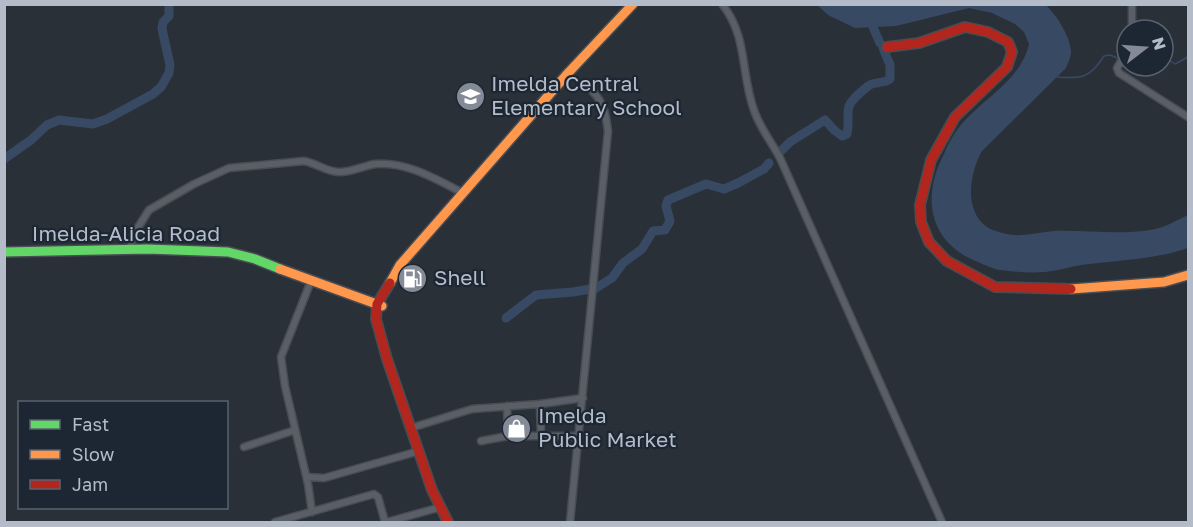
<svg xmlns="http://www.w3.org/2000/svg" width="1193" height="527" viewBox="0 0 1193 527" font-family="'Golos Text',sans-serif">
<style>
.water{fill:#384963}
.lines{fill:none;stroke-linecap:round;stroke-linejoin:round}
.stream{stroke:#384963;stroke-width:1.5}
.river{stroke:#384963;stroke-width:9}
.street-casing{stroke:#484c53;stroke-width:9}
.fast-casing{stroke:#484c53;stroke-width:12}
.slow-casing{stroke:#484c53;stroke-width:12}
.jam-casing{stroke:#484c53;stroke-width:12}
.street{stroke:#5a5e66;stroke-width:6}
.fast{stroke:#63d668;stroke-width:9}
.slow{stroke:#ff974d;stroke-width:9}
.jam{stroke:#b3261e;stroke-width:9}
.labels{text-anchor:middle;stroke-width:4.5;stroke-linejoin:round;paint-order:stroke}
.poi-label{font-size:21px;fill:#b4bcc9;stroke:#1d2633;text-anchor:start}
.street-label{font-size:21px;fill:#b4bcc9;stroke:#1d2633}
</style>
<rect width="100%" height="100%" fill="#2a3038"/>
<!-- water -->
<path class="water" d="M 817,5 L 1046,5 C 1057,16 1071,37 1071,53 C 1071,57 1068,63 1066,68 L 982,151 C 970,172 963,210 987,227 C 992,231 1006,234 1013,235 C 1026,236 1041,232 1054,231 C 1084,230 1121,235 1150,230 C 1164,228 1176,221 1188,215 L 1188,248 C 1153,260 1118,260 1081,265 C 1069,267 1057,271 1045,272 C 1031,273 1014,272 1000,270 C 993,269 985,265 978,262 C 929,243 921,198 944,154 C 947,146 952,137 957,130 C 979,100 1020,83 1029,44 L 1024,32 L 1015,24 L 992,13 L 969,8 L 896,26 L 855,28 L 828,15 Z"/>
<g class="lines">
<!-- stream -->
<path class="stream" d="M 1163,56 L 1175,64 L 1188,57
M 1131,66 L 1134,66
M 1057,77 C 1082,79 1090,78 1104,56 L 1110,55 L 1120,59"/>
<!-- river -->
<path class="river" d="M 869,18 L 880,43
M 781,151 L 790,142 L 825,120 L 834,130 L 842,136 L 847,134 C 851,112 841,109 861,92 C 864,90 868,85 872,84 C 879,82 884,83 890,79 L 890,65 L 883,48
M 4,159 L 31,140 L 47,125 L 59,120 L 93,124 L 107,119 L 153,94 L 161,87 L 169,73 L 170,65 L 162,29 L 163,22 L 169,16 L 169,4
M 506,318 L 536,295 L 573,292 L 596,288 L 612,278 L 623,263 L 642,249 L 653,231 L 665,230 L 670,221 L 666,206 L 668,200 L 706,184 L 724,189 L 738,183 L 764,169 L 769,163"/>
<defs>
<path id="street" d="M 722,4 C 749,38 740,75 755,113 C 761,129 772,143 780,158 L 942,522
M 1132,30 L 1132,4
M 1127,51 L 1117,68 L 1119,73 L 1188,117
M 129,249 L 137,229 L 149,210 L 194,184 L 229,168 L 304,161 C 316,163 327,172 339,172 C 352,172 363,166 375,164 C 406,161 436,179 463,193
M 311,281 L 281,357 L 285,386 L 308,484 L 312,512
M 540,404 L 583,398
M 507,406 L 508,436
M 414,427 L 472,409 L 540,404 L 541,435
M 481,441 L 508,436 L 579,436
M 244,447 L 295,430
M 307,477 L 324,478 L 419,451
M 275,522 L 374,494 L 378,497 L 385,522
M 387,522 L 441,507
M 570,522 L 608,131 C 606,116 604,103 593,92"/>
<path id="fast" d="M 4,252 L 148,249 L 228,252 L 255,259 L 280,269"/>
<path id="slow" d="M 280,269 L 382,306
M 390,283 L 400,265 L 569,72 L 633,4
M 1071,289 L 1164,282 L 1188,275"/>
<path id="jam" d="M 887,47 L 919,43 L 965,27 L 988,32 L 1008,42 L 1012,52 L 1007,67 L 955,117 L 931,160 L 920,205 L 921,222 L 929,242 L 947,261 L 995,287 L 1071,289
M 390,283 L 377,304 L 376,319 L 387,359 L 432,490 L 448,522"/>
</defs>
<!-- street casing -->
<use href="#street" class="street-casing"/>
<!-- fast casing -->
<use href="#fast" class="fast-casing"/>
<!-- slow casing -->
<use href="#slow" class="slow-casing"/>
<!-- jam casing -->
<use href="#jam" class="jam-casing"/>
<!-- street -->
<use href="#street" class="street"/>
<!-- fast -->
<use href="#fast" class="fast"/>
<!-- slow -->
<use href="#slow" class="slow"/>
<!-- jam -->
<use href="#jam" class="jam"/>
</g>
<!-- icons -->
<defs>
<symbol id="school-disc" viewBox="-11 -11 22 22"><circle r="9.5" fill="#848b96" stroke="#1d2633"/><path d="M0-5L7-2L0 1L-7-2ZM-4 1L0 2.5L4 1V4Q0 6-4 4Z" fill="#fff"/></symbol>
<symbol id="fuel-disc" viewBox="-11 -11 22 22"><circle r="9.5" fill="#848b96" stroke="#1d2633"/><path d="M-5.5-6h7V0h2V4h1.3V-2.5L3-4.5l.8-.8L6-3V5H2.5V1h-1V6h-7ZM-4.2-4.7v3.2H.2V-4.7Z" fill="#fff"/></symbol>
<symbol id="shop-disc" viewBox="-11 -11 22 22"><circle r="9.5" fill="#848b96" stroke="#1d2633"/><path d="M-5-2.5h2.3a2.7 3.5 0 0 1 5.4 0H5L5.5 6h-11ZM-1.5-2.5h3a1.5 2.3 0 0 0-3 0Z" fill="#fff"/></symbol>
</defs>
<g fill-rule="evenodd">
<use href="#school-disc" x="454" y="80" width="33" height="33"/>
<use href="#fuel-disc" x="396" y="262" width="33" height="33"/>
<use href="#shop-disc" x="500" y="412" width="33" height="33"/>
</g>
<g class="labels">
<!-- poi labels -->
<g class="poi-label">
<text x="491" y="91">Imelda Central<tspan x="491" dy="24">Elementary School</tspan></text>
<text x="434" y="285">Shell</text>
<text x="538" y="423">Imelda<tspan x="538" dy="24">Public Market</tspan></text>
</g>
<!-- street labels -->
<g class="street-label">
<text x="126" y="241">Imelda-Alicia Road</text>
</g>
</g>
<!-- border -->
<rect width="1193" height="527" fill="none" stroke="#b4bcc9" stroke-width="12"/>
<!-- legend -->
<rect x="18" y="401" width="210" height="108" fill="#1d2633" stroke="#59626f" stroke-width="1.5"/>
<rect x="30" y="420" width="30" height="9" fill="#63d668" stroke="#59626f" stroke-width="1.5"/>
<text x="72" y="431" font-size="18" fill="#b4bcc9">Fast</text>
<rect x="30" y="450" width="30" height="9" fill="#ff974d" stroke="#59626f" stroke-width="1.5"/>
<text x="72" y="461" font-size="18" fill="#b4bcc9">Slow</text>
<rect x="30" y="480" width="30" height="9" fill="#b3261e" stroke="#59626f" stroke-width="1.5"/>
<text x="72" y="491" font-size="18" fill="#b4bcc9">Jam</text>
<!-- north arrow -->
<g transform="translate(1145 48) rotate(73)"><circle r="28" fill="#1d2633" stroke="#59626f" stroke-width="1.5"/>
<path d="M0-4.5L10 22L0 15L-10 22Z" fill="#848b96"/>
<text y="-9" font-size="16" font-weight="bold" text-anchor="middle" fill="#b4bcc9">N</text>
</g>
</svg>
